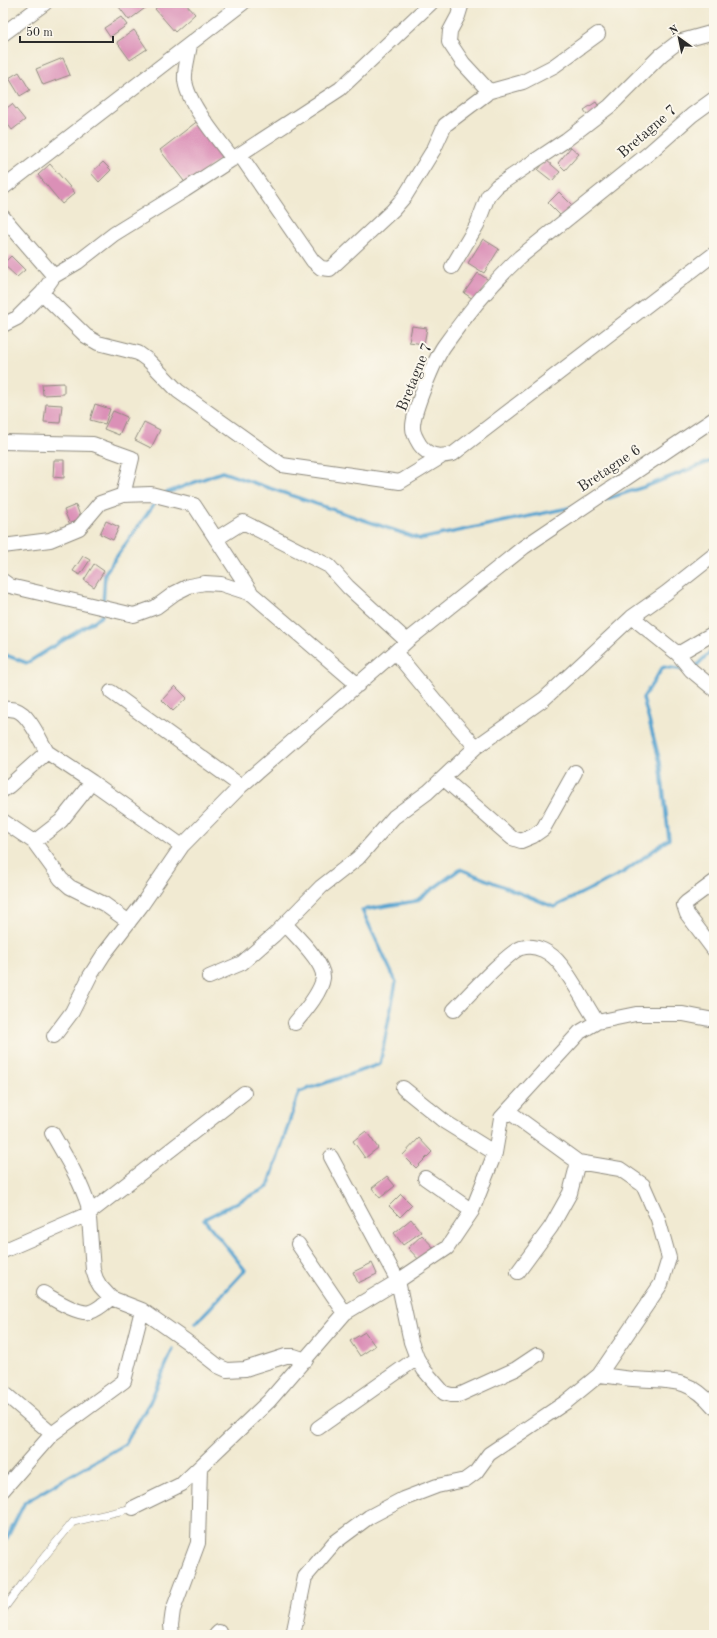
<svg xmlns="http://www.w3.org/2000/svg" width="717" height="1638" viewBox="0 0 717 1638" font-family="'Old Standard TT',serif">
<style>
.lines{fill:none;stroke-linecap:round;stroke-linejoin:round}
.stream{stroke:#57a3cf;stroke-width:3.5}
.building{fill:#db90b7}
.service-casing{stroke:#8e8a7e;stroke-width:8}
.minor-casing{stroke:#8e8a7e;stroke-width:16}
.service{stroke:#fff;stroke-width:7}
.minor{stroke:#fff;stroke-width:14}
.labels{text-anchor:middle;stroke-width:4;stroke-linejoin:round;paint-order:stroke}
.street-label{font-size:15px;fill:#2b2b2b;stroke:#fbf7ec}
</style>
<rect width="100%" height="100%" fill="#fbf7ec"/>
<filter id="ink" filterUnits="userSpaceOnUse"><feTurbulence type="fractalNoise" baseFrequency=".025" numOctaves="2"/><feDisplacementMap in="SourceGraphic" scale="8" xChannelSelector="R" yChannelSelector="G"/><feConvolveMatrix kernelMatrix="1 2 1 2 8 2 1 2 1" color-interpolation-filters="sRGB"/></filter>
<filter id="wash" filterUnits="userSpaceOnUse"><feTurbulence type="fractalNoise" baseFrequency=".012" numOctaves="4" result="noise"/><feDisplacementMap in="SourceGraphic" scale="16" xChannelSelector="R" yChannelSelector="G"/><feGaussianBlur stdDeviation="0.9" result="paint"/><feColorMatrix in="noise" values="0 0 0 0 0 0 0 0 0 0 0 0 0 0 0 0 0 1.4 0 .05"/><feComposite in="paint" operator="in"/></filter>
<g filter="url(#wash)">
<rect width="100%" height="100%" fill="#f1ead2"/>
<g class="lines">
<!-- stream -->
<path class="stream" d="M 166,493 L 222,472 L 420,539 L 573,507
M 606,499 L 644,487 L 714,460
M 103,605 L 105,573 L 157,500
M 3,654 L 27,663 L 102,616 L 102,611
M 694,668 L 714,648
M 196,1323 L 245,1270 L 204,1219 L 268,1187 L 299,1092 L 380,1064 L 396,982 L 362,910 L 416,901 L 460,869 L 554,907 L 624,872 L 669,839 L 660,762 L 643,698 L 663,667 L 685,670
M 3,1546 L 25,1502 L 125,1444 L 150,1402 L 173,1349"/>
</g>
<g id="blocks">
<!-- building -->
<path class="building" d="M 116,3 L 152,3 L 129,20 Z
M 162,3 L 185,3 L 195,14 L 175,32 L 155,9 Z
M 121,17 L 127,25 L 110,37 L 104,28 Z
M 134,30 L 147,49 L 130,60 L 117,42 Z
M 63,58 L 70,75 L 43,85 L 36,69 Z
M 19,72 L 30,90 L 20,96 L 9,78 Z
M 596,102 L 601,110 L 589,117 L 584,110 Z
M 12,104 L 25,120 L 12,130 L 3,118 L 3,111 Z
M 199,120 L 226,154 L 187,185 L 160,150 Z
M 571,147 L 579,154 L 565,170 L 558,163 Z
M 546,160 L 560,172 L 552,181 L 538,170 Z
M 103,162 L 111,170 L 99,182 L 91,173 Z
M 50,164 L 75,193 L 62,204 L 38,175 Z
M 559,192 L 573,206 L 562,217 L 548,203 Z
M 483,239 L 499,249 L 484,273 L 468,263 Z
M 11,256 L 25,270 L 17,277 L 3,264 Z
M 478,273 L 490,281 L 476,301 L 464,293 Z
M 412,326 L 427,328 L 424,344 L 409,342 Z
M 64,383 L 64,394 L 43,395 L 42,384 Z
M 46,404 L 62,405 L 60,423 L 44,422 Z
M 95,404 L 110,409 L 105,424 L 90,420 Z
M 113,411 L 127,417 L 119,435 L 104,429 Z
M 144,422 L 160,430 L 151,448 L 135,440 Z
M 54,460 L 64,460 L 64,478 L 53,477 Z
M 76,505 L 82,521 L 70,525 L 64,510 Z
M 106,521 L 119,527 L 113,540 L 100,534 Z
M 83,556 L 90,560 L 80,575 L 73,571 Z
M 94,564 L 104,571 L 94,587 L 84,580 Z
M 175,686 L 187,698 L 173,711 L 162,700 Z
M 366,1131 L 378,1148 L 365,1158 L 353,1141 Z
M 419,1138 L 432,1152 L 416,1168 L 403,1155 Z
M 387,1176 L 395,1186 L 380,1198 L 372,1188 Z
M 401,1194 L 412,1205 L 400,1217 L 389,1206 Z
M 411,1219 L 421,1232 L 403,1245 L 394,1233 Z
M 422,1235 L 435,1249 L 421,1262 L 408,1248 Z
M 372,1263 L 377,1274 L 358,1283 L 353,1272 Z
M 365,1332 L 375,1346 L 360,1356 L 350,1341 Z"/>
</g>
</g>
<g filter="url(#ink)">
<use href="#blocks" fill-opacity="0" stroke="#8e8a7e" stroke-width="1"/>
<g class="lines">
<defs>
<path id="service" d="M 3,1610 L 26,1579 L 73,1522 L 133,1508"/>
<path id="minor" d="M 3,34 L 45,3
M 190,44 C 189,54 184,70 185,80 C 187,103 219,140 233,159
M 487,92 L 523,82 L 554,66 L 598,34
M 714,99 L 692,115 L 648,154 L 520,257 C 492,283 466,315 444,346 C 435,359 412,413 413,428 C 413,434 417,440 420,445 C 429,457 440,457 453,454 L 714,254
M 240,155 L 313,261 L 321,268 L 330,269 L 393,210 L 405,196 L 434,149 L 445,125 L 486,94 L 487,89 L 463,63 L 449,42 L 450,31 L 458,16 L 462,3
M 3,188 L 243,3
M 3,217 L 54,276
M 452,267 L 477,225 L 488,196 L 497,186 L 566,140 L 610,106 L 661,55 L 678,42 L 714,32
M 42,293 L 86,336 L 98,343 L 138,353 L 149,361 L 178,391 L 282,465 L 400,482 L 441,457
M 3,325 L 17,318 L 42,293 L 54,276 L 78,262 L 114,234 L 185,190 L 340,89 L 431,3
M 3,442 L 93,444 L 132,458 L 123,495
M 216,539 L 243,522 L 329,566 L 348,587 L 407,641
M 3,546 L 50,540 L 79,528 L 100,503 L 123,495 L 151,494 L 194,505 L 252,594 L 358,685
M 3,581 L 10,586 L 134,615 L 156,607 L 175,593 L 189,586 L 205,583 L 221,584 L 252,594
M 632,617 L 678,654 L 691,670 L 714,689
M 395,652 L 407,641 L 524,547 L 714,419
M 678,654 L 714,633
M 111,692 L 241,786
M 3,708 C 7,709 12,709 16,710 C 29,714 40,740 47,752
M 443,778 L 512,838 L 521,841 L 533,836 L 543,829 L 575,772
M 3,790 L 9,786 L 47,752 L 92,782 L 182,846 L 241,786 L 395,652 L 438,704 L 476,747
M 3,821 L 34,842 L 61,879 L 70,887 L 104,904 L 129,922
M 34,842 L 61,821 L 92,782
M 714,882 L 687,902 L 684,905 L 687,914 L 714,950
M 285,924 C 295,935 325,963 323,978 C 321,993 304,1012 295,1023
M 209,977 L 242,963 L 274,935 L 321,887 L 358,858 L 394,817 L 428,792 L 476,747 L 544,699 L 632,617 L 666,593 L 714,555
M 454,1010 C 466,998 509,951 521,948 C 536,943 552,953 561,965 C 574,982 585,1003 597,1022
M 54,1036 L 72,1012 L 90,976 L 104,954 L 141,906 L 182,846
M 403,1088 L 445,1122 L 495,1153
M 52,1133 C 65,1156 80,1179 88,1205 L 93,1270 L 96,1279 L 100,1286 L 111,1298 L 142,1310 L 186,1341 L 218,1366 L 227,1370 L 245,1369 L 286,1356 L 294,1356 L 306,1360
M 331,1157 L 398,1281 L 411,1342 L 417,1358 L 424,1370 L 444,1393 L 451,1395 L 459,1395 L 516,1369 L 537,1355
M 425,1178 L 472,1211
M 298,1244 L 345,1313
M 3,1251 L 88,1214 L 244,1093
M 518,1272 L 551,1227 L 570,1193 L 578,1162
M 43,1293 C 54,1299 78,1315 90,1312 C 98,1310 105,1303 111,1298
M 599,1375 C 610,1376 622,1378 633,1379 C 669,1382 688,1376 714,1407
M 3,1392 L 52,1434
M 318,1428 L 417,1358
M 3,1490 L 52,1434 L 124,1381 L 142,1310
M 133,1508 L 182,1484 L 269,1401 L 345,1313 L 398,1281 L 447,1248 L 472,1211 L 495,1153 L 501,1118 L 580,1032 L 597,1022 L 636,1014 L 683,1014 L 714,1020
M 172,1635 L 171,1625 L 173,1610 L 198,1543 L 200,1467
M 216,1635 L 219,1632
M 293,1635 L 305,1577 L 334,1543 L 369,1517 L 403,1499 L 437,1486 L 465,1480 L 476,1472 L 489,1454 L 566,1402 L 599,1375 L 661,1284 L 669,1258 L 658,1219 L 643,1185 L 620,1169 L 578,1162 L 508,1111"/>
</defs>
<!-- service casing -->
<use href="#service" class="service-casing"/>
<!-- minor casing -->
<use href="#minor" class="minor-casing"/>
<!-- service -->
<use href="#service" class="service"/>
<!-- minor -->
<use href="#minor" class="minor"/>
</g>
</g>
<g class="labels">
<!-- street labels -->
<g class="street-label">
<text transform="translate(647 131) rotate(-41)" y="5">Bretagne 7</text>
<text transform="translate(414 377) rotate(-68)" y="5">Bretagne 7</text>
<text transform="translate(609 468) rotate(-34)" y="5">Bretagne 6</text>
</g>
</g>
<!-- margin -->
<rect width="717" height="1638" fill="none" stroke="#fbf7ec" stroke-width="16"/>
<!-- north arrow -->
<g transform="translate(679 38) rotate(327)" stroke="#fbf7ec" stroke-width="3" paint-order="stroke">
<path d="M0-3L7 15L0 10L-7 15Z" fill="#2b2b2b"/>
<text y="-6" font-size="11" font-weight="bold" text-anchor="middle" fill="#2b2b2b">N</text>
</g>
<!-- scale -->
<path d="M20 36v6h93v-6" fill="none" stroke="#2b2b2b" stroke-width="2"/>
<text x="26" y="36" font-size="12" fill="#2b2b2b" stroke="#fbf7ec" stroke-width="3" paint-order="stroke">50 m</text>
</svg>
